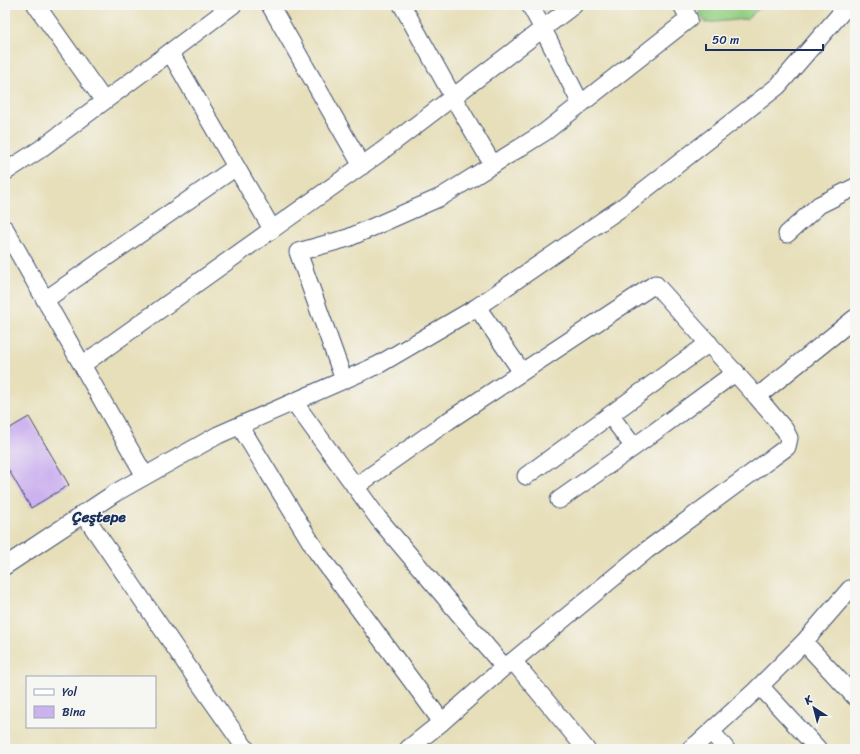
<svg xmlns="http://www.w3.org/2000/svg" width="860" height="754" viewBox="0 0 860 754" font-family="Sriracha,sans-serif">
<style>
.green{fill:#95cf83;stroke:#587f70}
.building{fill:#ccb1ef}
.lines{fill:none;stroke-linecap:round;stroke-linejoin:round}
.minor-casing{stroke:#3a496c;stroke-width:19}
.minor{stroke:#fff;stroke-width:17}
.labels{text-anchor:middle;stroke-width:3;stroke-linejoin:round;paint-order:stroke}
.district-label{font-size:15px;font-weight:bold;fill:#1b2f5e;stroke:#f6f6f2}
</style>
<rect width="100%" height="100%" fill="#f6f6f2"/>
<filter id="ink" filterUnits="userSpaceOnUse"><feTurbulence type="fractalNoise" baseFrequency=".025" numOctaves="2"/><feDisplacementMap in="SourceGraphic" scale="8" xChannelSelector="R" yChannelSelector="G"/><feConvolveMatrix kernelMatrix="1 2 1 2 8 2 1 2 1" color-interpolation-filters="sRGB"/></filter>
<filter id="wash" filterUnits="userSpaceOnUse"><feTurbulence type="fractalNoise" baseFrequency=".012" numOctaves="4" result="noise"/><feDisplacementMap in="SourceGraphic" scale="16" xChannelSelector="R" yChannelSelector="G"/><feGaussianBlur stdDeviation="0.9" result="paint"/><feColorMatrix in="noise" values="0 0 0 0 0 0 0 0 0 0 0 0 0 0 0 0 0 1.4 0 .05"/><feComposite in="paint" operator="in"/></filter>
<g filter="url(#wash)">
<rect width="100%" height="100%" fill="#e7dfba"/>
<!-- green -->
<path class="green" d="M 697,5 L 763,5 L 747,19 L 705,23 Z"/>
<g id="blocks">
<!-- building -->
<path class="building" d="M 29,417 L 69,485 L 31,508 L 5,464 L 5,431 Z"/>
</g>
</g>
<g filter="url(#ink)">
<use href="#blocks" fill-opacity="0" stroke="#3a496c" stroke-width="1"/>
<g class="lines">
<defs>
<path id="minor" d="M 36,5 L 104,101
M 270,5 L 362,166
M 402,5 L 453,97 L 493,165
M 530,5 L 543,29 L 581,104
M 170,52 L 272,229
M 5,172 L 39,150 L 233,5
M 5,229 L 145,476
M 787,234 L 819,205 L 855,187
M 45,300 L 236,167
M 477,307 L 522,372
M 82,365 L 378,154 L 574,5
M 344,380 L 298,252 L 348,238 L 441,197 L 545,132 L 689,19 L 682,5
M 757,397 L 855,318
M 294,402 L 378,518 L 504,667
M 610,415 L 634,447
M 240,426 L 317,552 L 442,722
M 526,476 L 709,343
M 355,487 L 448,421 L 655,284 L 757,397 L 785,430 L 789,438 L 787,447 L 647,550 L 513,661 L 504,667 L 442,722 L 408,749
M 559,500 L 634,447 L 736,372
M 83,513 L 195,677 L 246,749
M 5,566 L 115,493 L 218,435 L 378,365 L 477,307 L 624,206 L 778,86 L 848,5
M 804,642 L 855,697
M 513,661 L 586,749
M 760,686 L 818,749
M 711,731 L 726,749
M 690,749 L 697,744 L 755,691 L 804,642 L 850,589"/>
</defs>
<!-- minor casing -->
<use href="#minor" class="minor-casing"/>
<!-- minor -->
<use href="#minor" class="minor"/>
</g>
</g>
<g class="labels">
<!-- district labels -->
<g class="district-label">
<text x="99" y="522">Çeştepe</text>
</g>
</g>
<!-- margin -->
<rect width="860" height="754" fill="none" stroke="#f6f6f2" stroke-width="20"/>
<!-- legend -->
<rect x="26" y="676" width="130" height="52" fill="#f6f6f2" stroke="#9ea6b7"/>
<rect x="34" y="689" width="20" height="6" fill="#ffffff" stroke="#9ea6b7"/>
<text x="62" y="696" font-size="12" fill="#1b2f5e">Yol</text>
<rect x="34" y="706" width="20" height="12" fill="#ccb1ef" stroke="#9ea6b7"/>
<text x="62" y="716" font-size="12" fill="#1b2f5e">Bina</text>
<!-- north arrow -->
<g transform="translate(814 708) rotate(324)" stroke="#f6f6f2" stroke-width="3" paint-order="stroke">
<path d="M0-3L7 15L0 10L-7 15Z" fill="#1b2f5e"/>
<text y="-6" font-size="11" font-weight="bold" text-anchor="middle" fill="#1b2f5e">K</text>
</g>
<!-- scale -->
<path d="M706 44v6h117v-6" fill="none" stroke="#1b2f5e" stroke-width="2"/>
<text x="712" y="44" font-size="12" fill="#1b2f5e" stroke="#f6f6f2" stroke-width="3" paint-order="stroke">50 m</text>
</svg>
